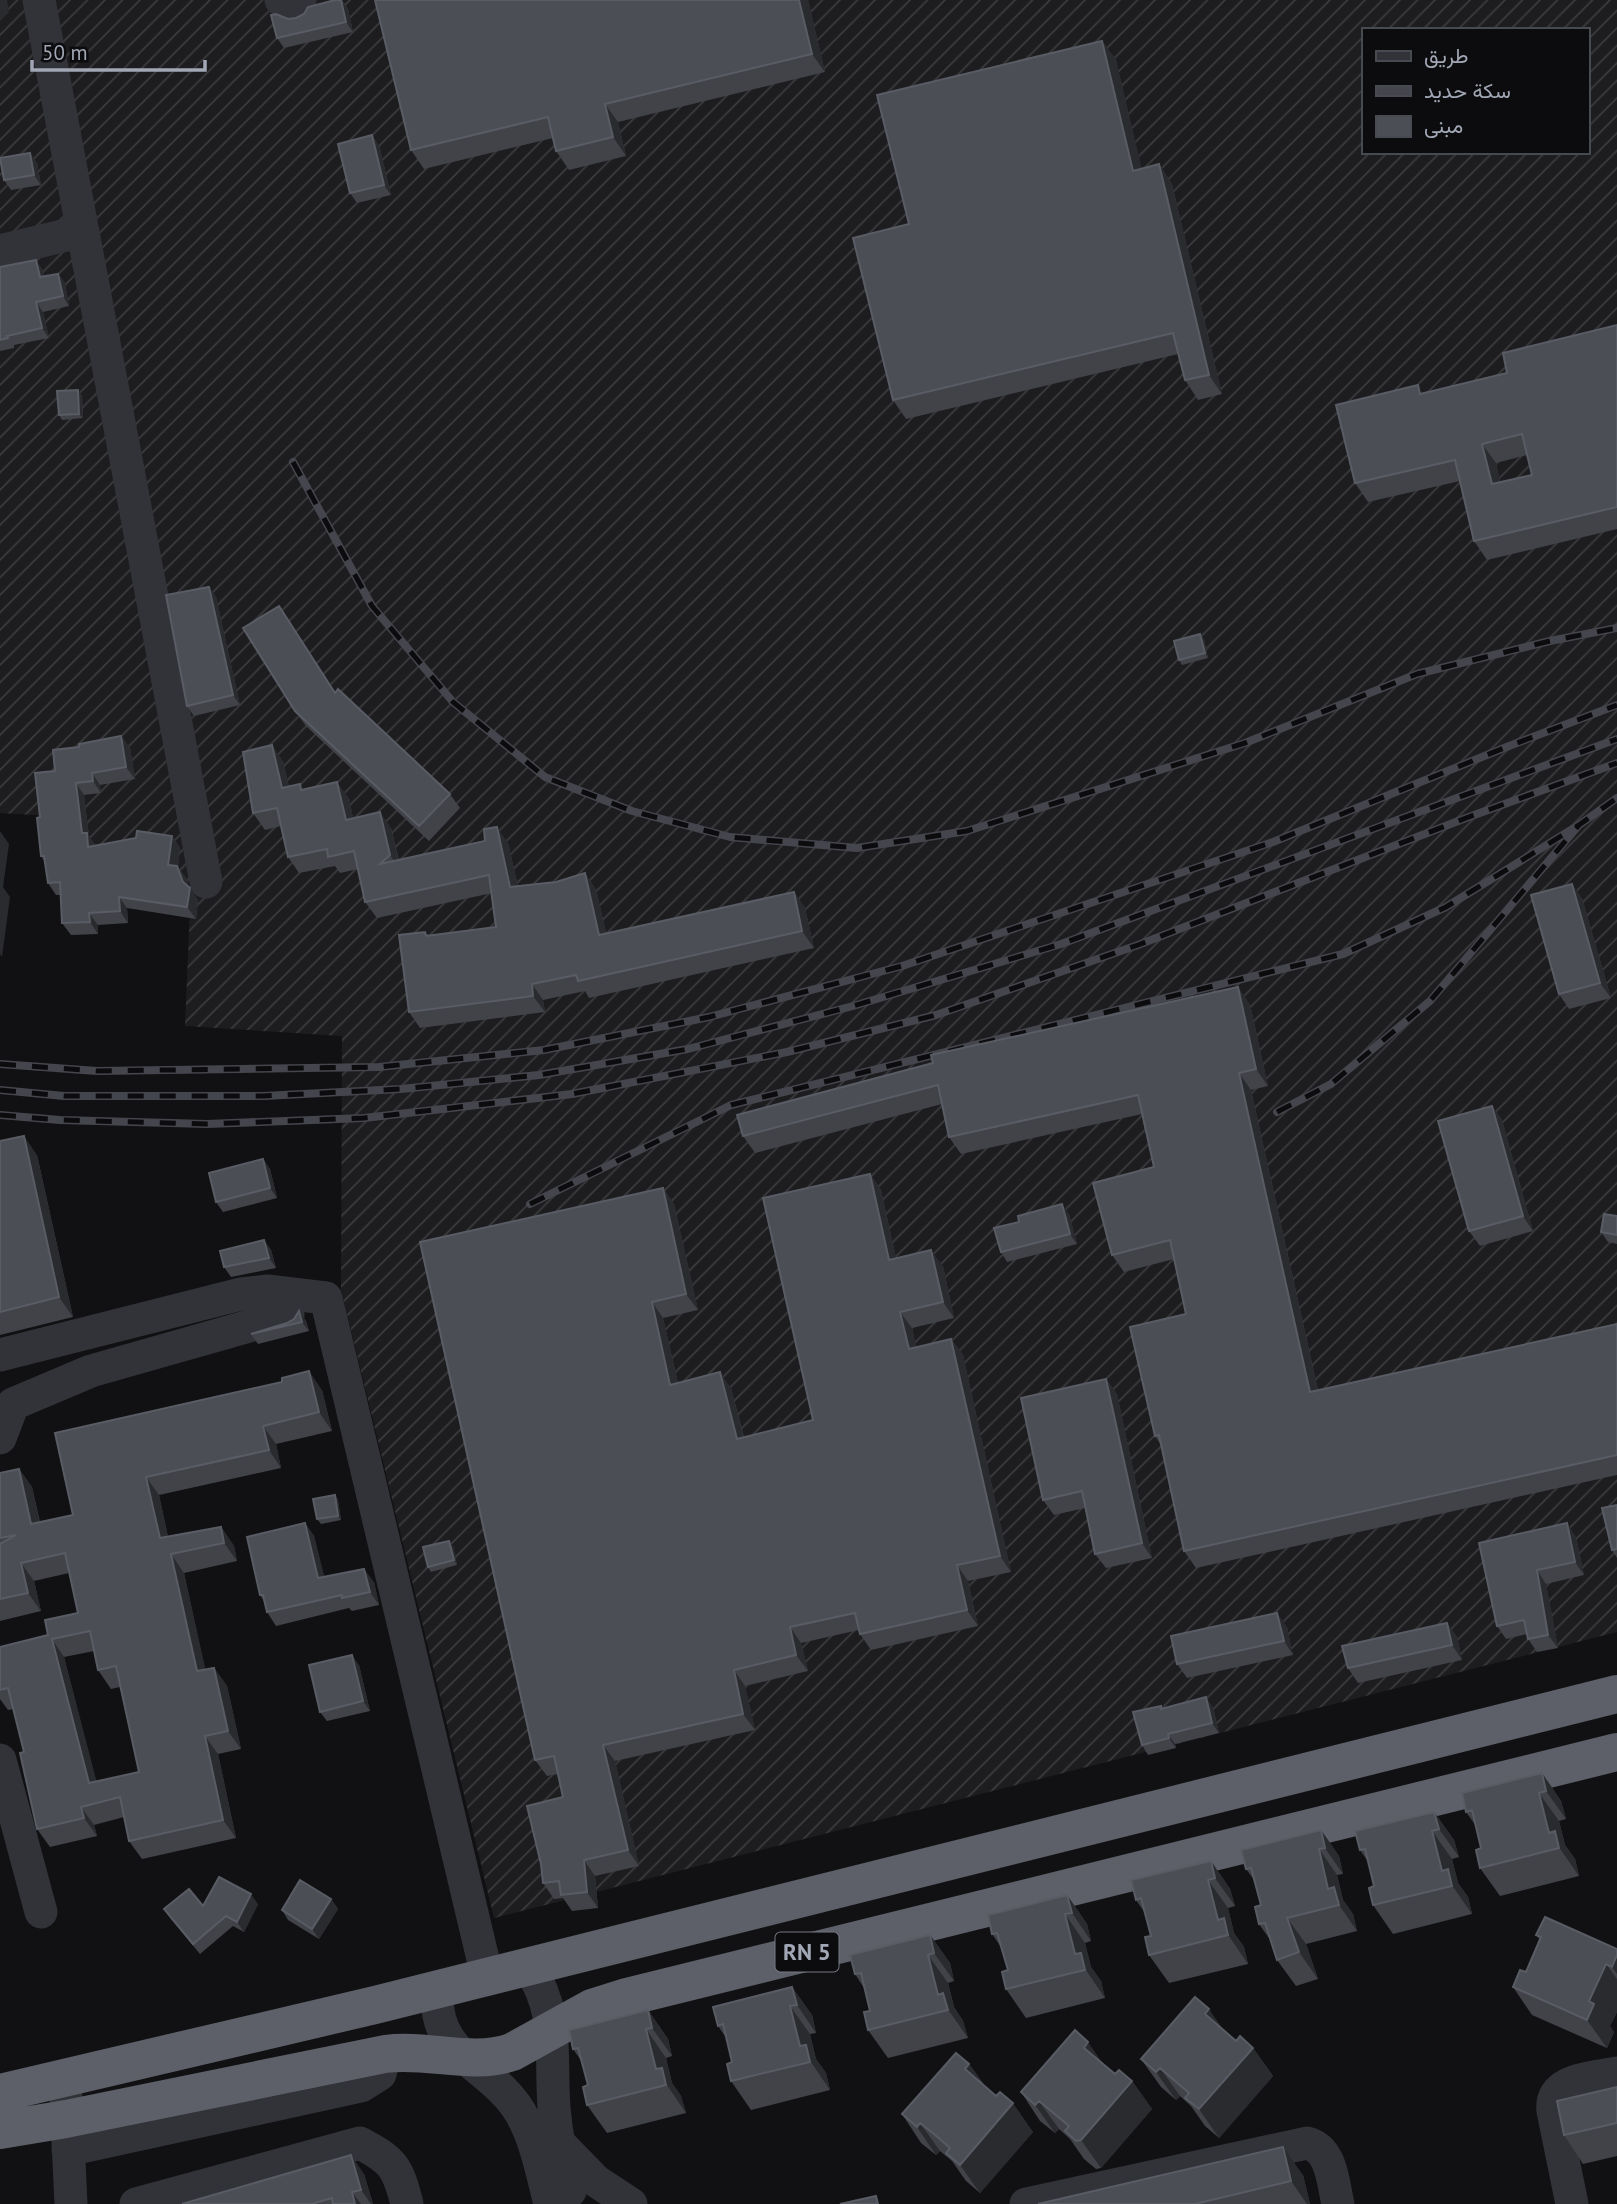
<svg xmlns="http://www.w3.org/2000/svg" width="1617" height="2204" viewBox="0 0 1617 2204" font-family="'PT Sans',Vazirmatn,sans-serif">
<style>
.industrial{fill:url(#industrial-furrows);fill-rule:evenodd}
.lines{fill:none;stroke-linecap:round;stroke-linejoin:round}
.minor{stroke:#323338;stroke-width:33}
.highway{stroke:#5d6069;stroke-width:38}
.rail-casing{stroke:#45464d;stroke-width:8}
.rail{stroke:#0c0c0e;stroke-width:5;stroke-dasharray:16;stroke-linecap:butt}
.wall{fill:#414349;fill-rule:evenodd}
.shaded-wall{fill:#2a2b2f}
.building{fill:#4c4e55;stroke:#595c64;stroke-width:2;fill-rule:evenodd}
.labels{text-anchor:middle;stroke-width:6;stroke-linejoin:round;paint-order:stroke}
.shield{fill:#0c0c0e;stroke:#747883;stroke-width:2}
.shield-label{font-size:23px;font-weight:bold;fill:#a1a7b5}
</style>
<defs>
<pattern id="industrial-furrows" width="10" height="10" patternUnits="userSpaceOnUse" patternTransform="scale(1.75)"><rect width="10" height="10" fill="#1d1d20"/><path d="M-1 1l2-2M0 10L10 0M9 11l2-2" fill="none" stroke="#3b3b3e"/></pattern>
</defs>
<rect width="100%" height="100%" fill="#111113"/>
<!-- industrial -->
<path class="industrial" d="M 0,0 L 1617,0 L 1617,1632 L 494,1918 L 341,1289 L 342,1036 L 185,1026 L 190,907 L 60,894 L 51,816 L 0,813 ZM 1363,30 L 1587,30 L 1587,152 L 1363,152 Z"/>
<g class="lines">
<!-- minor -->
<path class="minor" d="M 39,0 L 206,882
M 281,0 L 297,10 L 300,0
M 0,251 L 83,231
M 0,1355 L 241,1294 L 267,1291 L 326,1298 L 487,1976
M 0,1438 L 13,1404 L 91,1371 L 288,1315
M 0,1760 L 41,1912
M 528,1966 C 560,2012 550,2054 554,2107 C 556,2136 562,2163 570,2191
M 438,1988 C 430,2056 491,2064 520,2112 C 536,2139 542,2173 550,2204
M 65,2078 L 71,2204
M 558,2142 L 596,2181 L 631,2204
M 68,2150 L 361,2086 L 380,2074 L 385,2054
M 136,2204 L 360,2143 C 394,2161 398,2168 407,2204
M 1026,2204 L 1307,2143 C 1332,2149 1333,2183 1338,2204
M 1572,2204 L 1553,2111 C 1549,2078 1593,2078 1617,2073"/>
<!-- highway -->
<path class="highway" d="M 0,2093 L 375,2005 L 1617,1694
M 0,2130 L 66,2119 L 385,2054 C 428,2048 471,2066 512,2052 L 592,2008 L 627,1997 L 1617,1752"/>
<defs>
<path id="rail" d="M 293,462 L 372,606 L 453,702 L 545,777 L 632,811 L 730,837 L 857,848 L 967,831 L 1245,743 L 1417,674 L 1550,641 L 1617,628
M 0,1064 L 97,1071 L 379,1067 L 544,1050 L 709,1017 L 902,966 L 1273,842 L 1509,746 L 1617,705
M 0,1090 L 64,1096 L 264,1096 L 401,1089 L 539,1075 L 688,1049 L 853,1006 L 1061,944 L 1617,739
M 1277,1112 L 1331,1084 L 1430,1001 L 1579,825 L 1617,798
M 0,1115 L 60,1120 L 207,1124 L 364,1118 L 572,1094 L 787,1052 L 936,1015 L 1138,945 L 1466,818 L 1617,763
M 530,1204 L 731,1105 L 1343,954 L 1446,907 L 1579,825"/>
</defs>
<!-- rail casing -->
<use href="#rail" class="rail-casing"/>
<!-- rail -->
<use href="#rail" class="rail"/>
</g>
<!-- wall -->
<path class="wall" d="M 335,0 L 342,0 L 348,9 L 353,32 L 284,48 L 277,38 L 288,19 L 296,18 Z
M 375,0 L 808,0 L 825,72 L 618,122 L 626,156 L 569,170 L 556,151 L 553,138 L 424,169 L 411,150 Z
M 1102,41 L 1116,60 L 1141,169 L 1159,164 L 1172,184 L 1222,394 L 1198,400 L 1185,380 L 1178,354 L 906,419 L 893,400 L 909,224 Z
M 379,145 L 391,195 L 357,203 L 350,193 Z
M 30,153 L 37,163 L 41,185 L 11,190 L 4,180 Z
M 0,267 L 43,270 L 44,276 L 58,274 L 65,283 L 69,306 L 43,312 L 49,338 L 14,345 L 14,348 L 0,351 Z
M 1617,325 L 1617,529 L 1487,560 L 1474,541 L 1460,481 L 1368,502 L 1355,483 L 1423,393 L 1507,373 ZM 1527,455 L 1532,475 L 1500,482 L 1496,463 Z
M 82,395 L 83,418 L 62,420 L 59,415 Z
M 209,587 L 216,597 L 240,705 L 194,716 L 187,706 Z
M 279,606 L 335,693 L 450,794 L 460,808 L 429,841 L 306,726 L 295,711 Z
M 1204,639 L 1208,658 L 1182,665 L 1179,660 Z
M 121,736 L 130,748 L 135,779 L 100,785 L 101,793 L 84,795 L 89,836 L 95,846 L 172,836 L 180,848 L 178,867 L 186,878 L 188,886 L 198,900 L 196,919 L 127,908 L 128,923 L 98,925 L 98,934 L 71,935 L 62,923 L 61,895 L 56,895 L 48,883 L 45,862 L 41,856 L 40,817 L 55,771 Z
M 283,761 L 289,787 L 349,798 L 353,818 L 391,828 L 399,860 L 508,843 L 518,886 L 596,889 L 606,933 L 794,892 L 805,908 L 814,948 L 589,998 L 585,991 L 543,1000 L 545,1012 L 420,1028 L 409,1012 L 425,932 L 428,935 L 496,927 L 492,893 L 377,918 L 365,902 L 358,869 L 340,873 L 335,866 L 299,873 L 288,857 L 281,826 L 265,830 L 253,813 Z
M 1582,898 L 1611,998 L 1569,1009 L 1559,994 Z
M 1250,1004 L 1268,1086 L 1251,1090 L 1318,1390 L 1617,1324 L 1617,1475 L 1196,1568 L 1184,1551 L 1161,1445 L 1155,1436 L 1186,1314 L 1174,1259 L 1124,1272 L 1112,1255 L 1154,1167 L 1142,1114 L 961,1154 L 949,1137 L 942,1104 L 755,1153 L 743,1136 L 737,1115 Z
M 1492,1106 L 1502,1120 L 1533,1231 L 1480,1246 L 1469,1231 Z
M 0,1141 L 37,1155 L 73,1317 L 0,1335 Z
M 263,1159 L 270,1169 L 277,1198 L 223,1212 L 216,1202 Z
M 870,1174 L 881,1190 L 896,1258 L 943,1266 L 954,1318 L 912,1328 L 916,1347 L 951,1339 L 963,1355 L 1011,1572 L 968,1581 L 978,1626 L 871,1650 L 860,1634 L 859,1630 L 801,1643 L 808,1671 L 745,1686 L 755,1730 L 615,1761 L 639,1866 L 595,1876 L 598,1908 L 572,1911 L 563,1898 L 554,1899 L 543,1883 L 563,1797 L 558,1774 L 547,1776 L 535,1760 L 663,1188 L 674,1204 L 698,1310 L 663,1318 L 678,1383 L 731,1388 L 744,1437 L 813,1420 Z
M 1069,1214 L 1077,1244 L 1007,1262 L 1001,1252 Z
M 1617,1216 L 1617,1244 L 1608,1242 L 1601,1232 Z
M 264,1240 L 271,1250 L 276,1268 L 231,1277 L 224,1267 Z
M 299,1311 L 306,1321 L 309,1331 L 258,1344 L 251,1334 L 287,1323 L 294,1319 Z
M 1106,1379 L 1117,1394 L 1152,1558 L 1106,1568 L 1095,1554 L 1085,1508 L 1054,1515 L 1043,1500 Z
M 322,1390 L 332,1431 L 276,1444 L 281,1468 L 159,1495 L 168,1537 L 221,1527 L 234,1546 L 237,1561 L 184,1573 L 205,1670 L 214,1668 L 227,1686 L 241,1749 L 218,1754 L 236,1838 L 142,1859 L 129,1841 L 124,1817 L 94,1825 L 97,1836 L 50,1847 L 37,1829 L 24,1752 L 13,1709 L 8,1710 L 0,1699 L 0,1647 L 48,1635 L 78,1613 L 69,1573 L 34,1581 L 41,1611 L 0,1621 L 0,1473 L 19,1469 L 32,1487 L 40,1522 L 73,1515 L 55,1433 ZM 94,1651 L 98,1670 L 111,1689 L 120,1687 L 139,1772 L 96,1782 L 64,1657 Z
M 335,1495 L 338,1500 L 341,1520 L 321,1524 L 317,1519 Z
M 1617,1505 L 1617,1558 L 1612,1550 Z
M 305,1523 L 314,1536 L 324,1577 L 374,1582 L 379,1605 L 352,1611 L 349,1608 L 276,1626 L 267,1612 L 264,1601 L 260,1595 Z
M 1576,1537 L 1584,1575 L 1546,1584 L 1558,1648 L 1537,1652 L 1528,1639 L 1527,1634 L 1506,1639 L 1497,1626 L 1479,1543 Z
M 453,1546 L 457,1565 L 431,1572 L 428,1567 Z
M 1447,1623 L 1457,1637 L 1462,1660 L 1358,1683 L 1348,1668 Z
M 1287,1627 L 1293,1655 L 1187,1678 L 1177,1664 Z
M 359,1665 L 370,1711 L 327,1721 L 320,1712 Z
M 1213,1707 L 1219,1733 L 1175,1744 L 1176,1748 L 1148,1755 L 1142,1745 L 1162,1709 Z
M 1542,1773 L 1561,1801 L 1566,1819 L 1559,1821 L 1565,1845 L 1575,1859 L 1579,1876 L 1500,1896 L 1480,1868 L 1481,1848 L 1476,1826 L 1466,1812 Z
M 1434,1812 L 1454,1840 L 1459,1857 L 1452,1859 L 1458,1883 L 1468,1897 L 1472,1914 L 1393,1934 L 1373,1905 L 1374,1886 L 1369,1863 L 1360,1850 Z
M 1321,1830 L 1339,1856 L 1343,1874 L 1337,1875 L 1343,1900 L 1353,1914 L 1357,1931 L 1306,1944 L 1318,1979 L 1296,1986 L 1277,1960 L 1271,1941 L 1259,1924 L 1261,1905 L 1255,1881 L 1246,1869 Z
M 1211,1861 L 1230,1889 L 1235,1906 L 1228,1908 L 1234,1933 L 1244,1947 L 1248,1964 L 1169,1983 L 1149,1955 L 1151,1936 L 1145,1913 L 1136,1900 Z
M 1067,1895 L 1087,1924 L 1091,1941 L 1085,1943 L 1091,1967 L 1101,1981 L 1105,1998 L 1026,2018 L 1006,1989 L 1008,1970 L 1001,1947 L 992,1934 Z
M 331,1899 L 338,1909 L 319,1939 L 288,1920 L 282,1910 Z
M 258,1904 L 244,1932 L 233,1926 L 200,1954 L 171,1919 L 164,1909 Z
M 930,1935 L 950,1963 L 954,1981 L 948,1983 L 954,2007 L 963,2021 L 968,2038 L 888,2058 L 868,2030 L 870,2011 L 864,1988 L 855,1974 Z
M 1536,1935 L 1617,1949 L 1617,2012 L 1610,2026 L 1614,2032 L 1607,2048 L 1532,2015 L 1513,1987 L 1526,1972 L 1540,1940 Z
M 792,1987 L 812,2015 L 816,2033 L 810,2034 L 816,2059 L 826,2073 L 830,2090 L 751,2110 L 731,2081 L 732,2062 L 727,2039 L 718,2026 Z
M 648,2010 L 668,2039 L 672,2056 L 666,2058 L 672,2083 L 681,2096 L 686,2113 L 607,2133 L 587,2105 L 588,2085 L 582,2062 L 573,2049 Z
M 1224,2031 L 1236,2041 L 1253,2048 L 1273,2076 L 1219,2138 L 1205,2126 L 1191,2106 L 1180,2096 L 1176,2100 L 1161,2087 L 1141,2059 Z
M 969,2064 L 985,2086 L 1033,2132 L 980,2193 L 966,2181 L 952,2161 L 940,2151 L 936,2155 L 921,2143 L 902,2114 Z
M 1104,2065 L 1115,2074 L 1132,2081 L 1152,2109 L 1101,2168 L 1096,2169 L 1084,2159 L 1070,2139 L 1059,2129 L 1055,2133 L 1040,2121 L 1021,2092 Z
M 1617,2087 L 1617,2156 L 1583,2164 L 1564,2135 Z
M 364,2174 L 373,2204 L 182,2204 Z
M 1303,2175 L 1310,2204 L 1038,2204 Z"/>
<!-- shaded-wall -->
<path class="shaded-wall" d="M 0,0 L 7,0 L 9,12 L 0,21 Z
M 341,0 L 348,9 L 353,32 L 346,22 Z
M 799,0 L 808,0 L 825,72 L 812,54 Z
M 1102,41 L 1116,60 L 1147,190 L 1133,171 Z
M 605,104 L 618,122 L 626,156 L 613,137 Z
M 372,135 L 379,145 L 391,195 L 384,185 Z
M 30,153 L 37,163 L 41,185 L 34,175 Z
M 1159,164 L 1172,184 L 1222,394 L 1209,375 Z
M 36,260 L 43,270 L 47,287 L 40,277 Z
M 58,274 L 65,283 L 69,306 L 63,296 Z
M 36,302 L 43,312 L 49,338 L 42,328 Z
M 78,390 L 82,395 L 83,418 L 79,414 Z
M 1482,444 L 1496,463 L 1505,503 L 1492,484 Z
M 209,587 L 216,597 L 240,705 L 233,695 Z
M 279,606 L 289,620 L 345,708 L 335,693 Z
M 1200,634 L 1204,639 L 1208,658 L 1205,653 Z
M 121,736 L 130,748 L 135,779 L 126,767 Z
M 272,745 L 283,761 L 293,804 L 282,788 Z
M 92,773 L 100,785 L 101,793 L 93,781 Z
M 337,782 L 349,798 L 357,836 L 346,820 Z
M 76,783 L 84,795 L 89,836 L 95,844 L 96,859 L 88,847 L 82,833 Z
M 380,812 L 391,828 L 401,871 L 390,855 Z
M 497,827 L 508,843 L 522,904 L 510,887 Z
M 0,831 L 9,844 L 3,887 L 10,897 L 2,957 L 0,954 Z
M 172,836 L 180,848 L 178,867 L 186,878 L 190,890 L 190,888 L 198,900 L 196,919 L 187,907 L 168,865 Z
M 585,873 L 596,889 L 610,951 L 599,935 Z
M 1572,884 L 1582,898 L 1611,998 L 1600,983 Z
M 794,892 L 805,908 L 814,948 L 802,931 Z
M 119,897 L 127,908 L 128,923 L 120,911 Z
M 89,913 L 98,925 L 98,934 L 90,922 Z
M 532,984 L 543,1000 L 545,1012 L 533,996 Z
M 1238,987 L 1250,1004 L 1268,1086 L 1256,1069 Z
M 1239,1073 L 1251,1090 L 1322,1409 L 1310,1392 Z
M 1492,1106 L 1502,1120 L 1533,1231 L 1523,1216 Z
M 24,1136 L 37,1155 L 73,1317 L 59,1297 Z
M 263,1159 L 270,1169 L 277,1198 L 270,1188 Z
M 870,1174 L 881,1190 L 900,1276 L 889,1260 Z
M 663,1188 L 674,1204 L 698,1310 L 686,1294 Z
M 1062,1204 L 1069,1214 L 1077,1244 L 1070,1234 Z
M 264,1240 L 271,1250 L 276,1268 L 269,1258 Z
M 931,1250 L 943,1266 L 954,1318 L 943,1302 Z
M 652,1302 L 663,1318 L 682,1401 L 670,1385 Z
M 299,1311 L 306,1321 L 309,1331 L 302,1322 Z
M 900,1312 L 912,1328 L 920,1365 L 909,1349 Z
M 951,1339 L 963,1355 L 1011,1572 L 1000,1556 Z
M 309,1371 L 322,1390 L 332,1431 L 319,1412 Z
M 720,1372 L 731,1388 L 748,1455 L 737,1439 Z
M 1106,1379 L 1117,1394 L 1152,1558 L 1142,1543 Z
M 263,1426 L 276,1444 L 281,1468 L 269,1450 Z
M 19,1469 L 32,1487 L 44,1542 L 31,1524 Z
M 146,1477 L 159,1495 L 172,1554 L 160,1538 Z
M 335,1495 L 338,1500 L 341,1520 L 338,1516 Z
M 305,1523 L 314,1536 L 328,1591 L 318,1578 Z
M 1567,1523 L 1576,1537 L 1584,1575 L 1575,1562 Z
M 221,1527 L 234,1546 L 237,1561 L 224,1543 Z
M 449,1541 L 453,1546 L 457,1565 L 454,1560 Z
M 171,1554 L 184,1573 L 210,1690 L 197,1671 Z
M 21,1563 L 34,1581 L 41,1611 L 28,1593 Z
M 957,1565 L 968,1581 L 978,1626 L 967,1610 Z
M 364,1569 L 374,1582 L 379,1605 L 370,1592 Z
M 1537,1570 L 1546,1584 L 1558,1648 L 1548,1635 Z
M 1277,1613 L 1287,1627 L 1293,1655 L 1284,1641 Z
M 1447,1623 L 1457,1637 L 1462,1660 L 1452,1645 Z
M 790,1627 L 801,1643 L 808,1671 L 796,1655 Z
M 52,1639 L 64,1657 L 102,1802 L 89,1783 Z
M 352,1655 L 359,1665 L 370,1711 L 363,1701 Z
M 214,1668 L 227,1686 L 241,1749 L 228,1731 Z
M 734,1670 L 745,1686 L 755,1730 L 743,1714 Z
M 1206,1697 L 1213,1707 L 1219,1733 L 1212,1723 Z
M 1168,1734 L 1175,1744 L 1176,1748 L 1169,1738 Z
M 205,1736 L 218,1754 L 236,1838 L 223,1820 Z
M 603,1745 L 615,1761 L 639,1866 L 628,1850 Z
M 1542,1773 L 1561,1801 L 1566,1819 L 1546,1791 Z
M 1539,1793 L 1559,1821 L 1565,1845 L 1575,1859 L 1579,1876 L 1549,1833 Z
M 81,1807 L 94,1825 L 97,1836 L 84,1818 Z
M 1434,1812 L 1454,1840 L 1459,1857 L 1439,1829 Z
M 1321,1830 L 1339,1856 L 1343,1874 L 1325,1848 Z
M 1432,1831 L 1452,1859 L 1458,1883 L 1468,1897 L 1472,1914 L 1442,1871 Z
M 1319,1849 L 1337,1875 L 1343,1900 L 1353,1914 L 1357,1931 L 1328,1889 Z
M 584,1860 L 595,1876 L 598,1908 L 587,1892 Z
M 1211,1861 L 1230,1889 L 1235,1906 L 1215,1878 Z
M 1208,1880 L 1228,1908 L 1234,1933 L 1244,1947 L 1248,1964 L 1218,1920 Z
M 251,1894 L 258,1904 L 244,1932 L 237,1922 Z
M 1067,1895 L 1087,1924 L 1091,1941 L 1072,1913 Z
M 331,1899 L 338,1909 L 319,1939 L 312,1929 Z
M 1065,1914 L 1085,1943 L 1091,1967 L 1101,1981 L 1105,1998 L 1075,1954 Z
M 1287,1918 L 1306,1944 L 1318,1979 L 1299,1952 Z
M 930,1935 L 950,1963 L 954,1981 L 934,1953 Z
M 928,1955 L 948,1983 L 954,2007 L 963,2021 L 968,2038 L 938,1995 Z
M 1617,1955 L 1617,1974 L 1612,1967 Z
M 1606,1964 L 1617,1979 L 1617,2012 L 1610,2026 L 1614,2032 L 1607,2048 L 1587,2020 L 1589,2001 Z
M 792,1987 L 812,2015 L 816,2033 L 797,2005 Z
M 790,2006 L 810,2034 L 816,2059 L 826,2073 L 830,2090 L 800,2046 Z
M 1209,2009 L 1229,2038 L 1205,2014 Z
M 648,2010 L 668,2039 L 672,2056 L 652,2028 Z
M 646,2029 L 666,2058 L 672,2083 L 681,2096 L 686,2113 L 656,2069 Z
M 1088,2042 L 1108,2071 L 1084,2048 Z
M 1253,2048 L 1273,2076 L 1219,2138 L 1199,2109 Z
M 969,2064 L 989,2093 L 965,2069 Z
M 1160,2068 L 1180,2096 L 1176,2100 L 1156,2072 Z
M 1132,2081 L 1152,2109 L 1101,2168 L 1081,2140 Z
M 1039,2101 L 1059,2129 L 1055,2133 L 1035,2105 Z
M 1013,2103 L 1033,2132 L 980,2193 L 960,2165 Z
M 920,2123 L 940,2151 L 936,2155 L 917,2127 Z
M 1283,2147 L 1303,2175 L 1310,2204 L 1307,2204 L 1291,2181 Z
M 351,2155 L 364,2174 L 373,2204 L 371,2204 L 361,2190 Z
M 352,2192 L 361,2204 L 355,2204 Z"/>
<!-- building -->
<path class="building" d="M 335,0 L 341,0 L 346,22 L 277,38 L 271,15 L 276,14 L 288,19 L 296,18 L 304,14 L 308,7 Z
M 375,0 L 799,0 L 812,54 L 605,104 L 613,137 L 556,151 L 548,117 L 411,150 Z
M 1102,41 L 1133,171 L 1159,164 L 1209,375 L 1185,380 L 1173,333 L 893,400 L 853,238 L 909,224 L 877,95 Z
M 372,135 L 384,185 L 350,193 L 338,144 Z
M 30,153 L 34,175 L 4,180 L 0,158 Z
M 36,260 L 40,277 L 58,274 L 63,296 L 36,302 L 42,328 L 7,336 L 8,338 L 0,340 L 0,267 Z
M 1617,325 L 1617,507 L 1474,541 L 1455,460 L 1355,483 L 1336,405 L 1418,385 L 1420,394 L 1507,373 L 1503,353 ZM 1522,434 L 1532,475 L 1492,484 L 1482,444 Z
M 78,390 L 79,414 L 59,415 L 57,391 Z
M 209,587 L 233,695 L 187,706 L 166,595 Z
M 279,606 L 335,693 L 338,689 L 450,794 L 419,826 L 295,711 L 243,628 Z
M 1200,634 L 1205,653 L 1179,660 L 1174,641 Z
M 121,736 L 126,767 L 92,773 L 93,781 L 76,783 L 82,833 L 87,833 L 88,847 L 136,838 L 137,831 L 172,836 L 168,865 L 177,866 L 183,882 L 190,888 L 187,907 L 119,897 L 120,911 L 89,913 L 90,922 L 62,923 L 60,882 L 48,883 L 44,856 L 41,856 L 37,818 L 40,817 L 35,773 L 55,771 L 53,750 L 79,747 L 79,744 Z
M 272,745 L 282,788 L 300,784 L 301,790 L 337,782 L 346,820 L 380,812 L 390,855 L 380,864 L 485,841 L 484,829 L 497,827 L 510,887 L 556,882 L 585,873 L 599,935 L 794,892 L 802,931 L 578,981 L 576,975 L 532,984 L 533,996 L 409,1012 L 399,935 L 425,932 L 426,936 L 496,927 L 489,875 L 365,902 L 354,851 L 328,857 L 327,849 L 288,857 L 277,808 L 253,813 L 243,752 Z
M 1572,884 L 1600,983 L 1559,994 L 1531,895 Z
M 1238,987 L 1256,1069 L 1239,1073 L 1310,1392 L 1617,1324 L 1617,1455 L 1184,1551 L 1159,1435 L 1155,1436 L 1130,1327 L 1186,1314 L 1170,1240 L 1112,1255 L 1093,1183 L 1154,1167 L 1138,1095 L 949,1137 L 938,1085 L 743,1136 L 737,1115 L 933,1063 L 931,1055 Z
M 1492,1106 L 1523,1216 L 1469,1231 L 1438,1121 Z
M 24,1136 L 59,1297 L 0,1312 L 0,1141 Z
M 263,1159 L 270,1188 L 216,1202 L 209,1173 Z
M 870,1174 L 889,1260 L 931,1250 L 943,1302 L 900,1312 L 909,1349 L 951,1339 L 1000,1556 L 957,1565 L 967,1610 L 860,1634 L 855,1613 L 790,1627 L 796,1655 L 734,1670 L 743,1714 L 603,1745 L 628,1850 L 584,1860 L 587,1892 L 561,1895 L 559,1881 L 543,1883 L 541,1864 L 527,1806 L 563,1797 L 554,1756 L 535,1760 L 420,1242 L 663,1188 L 686,1294 L 652,1302 L 670,1385 L 720,1372 L 737,1439 L 813,1420 L 763,1198 Z
M 1062,1204 L 1070,1234 L 1001,1252 L 994,1228 L 1019,1222 L 1018,1216 Z
M 1604,1214 L 1617,1216 L 1617,1235 L 1601,1232 Z
M 264,1240 L 269,1258 L 224,1267 L 220,1251 Z
M 299,1311 L 302,1322 L 251,1334 L 287,1323 L 294,1319 Z
M 309,1371 L 319,1412 L 263,1426 L 269,1450 L 146,1477 L 160,1538 L 221,1527 L 224,1543 L 171,1554 L 197,1671 L 214,1668 L 228,1731 L 205,1736 L 223,1820 L 129,1841 L 120,1797 L 81,1807 L 84,1818 L 37,1829 L 20,1753 L 24,1752 L 8,1688 L 0,1690 L 0,1647 L 48,1635 L 45,1620 L 78,1613 L 65,1553 L 21,1563 L 28,1593 L 0,1599 L 0,1544 L 16,1535 L 0,1538 L 0,1473 L 19,1469 L 31,1524 L 73,1515 L 55,1433 L 282,1382 L 282,1378 ZM 90,1631 L 98,1670 L 116,1666 L 139,1772 L 89,1783 L 52,1639 Z
M 1106,1379 L 1142,1543 L 1095,1554 L 1082,1491 L 1043,1500 L 1021,1398 Z
M 335,1495 L 338,1516 L 317,1519 L 313,1499 Z
M 1617,1505 L 1617,1549 L 1612,1550 L 1602,1508 Z
M 305,1523 L 318,1578 L 364,1569 L 370,1592 L 342,1598 L 342,1595 L 267,1612 L 263,1595 L 260,1595 L 247,1537 Z
M 1567,1523 L 1575,1562 L 1537,1570 L 1548,1635 L 1528,1639 L 1524,1620 L 1497,1626 L 1479,1543 Z
M 449,1541 L 454,1560 L 428,1567 L 423,1547 Z
M 1277,1613 L 1284,1641 L 1177,1664 L 1171,1636 Z
M 1447,1623 L 1452,1645 L 1348,1668 L 1342,1646 Z
M 352,1655 L 363,1701 L 320,1712 L 309,1665 Z
M 1206,1697 L 1212,1723 L 1168,1734 L 1169,1738 L 1142,1745 L 1133,1712 L 1161,1706 L 1161,1709 Z
M 1542,1773 L 1546,1791 L 1539,1793 L 1549,1833 L 1555,1831 L 1559,1848 L 1480,1868 L 1476,1850 L 1481,1848 L 1472,1810 L 1466,1812 L 1462,1793 Z
M 1434,1812 L 1439,1829 L 1432,1831 L 1442,1871 L 1448,1869 L 1452,1886 L 1373,1905 L 1369,1888 L 1374,1886 L 1365,1849 L 1360,1850 L 1355,1831 Z
M 1321,1830 L 1325,1848 L 1319,1849 L 1328,1889 L 1334,1887 L 1339,1905 L 1287,1918 L 1299,1952 L 1277,1960 L 1265,1923 L 1259,1924 L 1255,1907 L 1261,1905 L 1251,1868 L 1246,1869 L 1241,1850 Z
M 1211,1861 L 1215,1878 L 1208,1880 L 1218,1920 L 1224,1918 L 1228,1935 L 1149,1955 L 1145,1937 L 1151,1936 L 1141,1898 L 1136,1900 L 1131,1880 Z
M 219,1877 L 251,1894 L 237,1922 L 226,1916 L 193,1944 L 164,1909 L 189,1889 L 203,1906 Z
M 300,1880 L 331,1899 L 312,1929 L 282,1910 Z
M 1067,1895 L 1072,1913 L 1065,1914 L 1075,1954 L 1081,1953 L 1085,1970 L 1006,1989 L 1002,1972 L 1008,1970 L 997,1933 L 992,1934 L 988,1915 Z
M 1545,1917 L 1617,1949 L 1617,1955 L 1612,1967 L 1606,1964 L 1589,2001 L 1594,2004 L 1587,2020 L 1513,1987 L 1520,1970 L 1526,1972 L 1541,1937 L 1536,1935 Z
M 930,1935 L 934,1953 L 928,1955 L 938,1995 L 943,1993 L 948,2010 L 868,2030 L 864,2012 L 870,2011 L 861,1973 L 855,1974 L 850,1955 Z
M 792,1987 L 797,2005 L 790,2006 L 800,2046 L 806,2045 L 810,2062 L 731,2081 L 727,2064 L 732,2062 L 723,2024 L 718,2026 L 713,2007 Z
M 1195,1997 L 1209,2009 L 1205,2014 L 1236,2041 L 1240,2036 L 1253,2048 L 1199,2109 L 1185,2098 L 1189,2093 L 1160,2068 L 1156,2072 L 1141,2059 Z
M 648,2010 L 652,2028 L 646,2029 L 656,2069 L 662,2068 L 666,2085 L 587,2105 L 583,2087 L 588,2085 L 578,2048 L 573,2049 L 569,2030 Z
M 1075,2030 L 1088,2042 L 1084,2048 L 1115,2074 L 1119,2070 L 1132,2081 L 1081,2140 L 1076,2141 L 1065,2131 L 1069,2126 L 1039,2101 L 1035,2105 L 1021,2092 Z
M 956,2053 L 969,2064 L 965,2069 L 996,2096 L 1000,2092 L 1013,2103 L 960,2165 L 946,2153 L 950,2148 L 934,2134 L 920,2123 L 917,2127 L 902,2114 Z
M 1617,2087 L 1617,2123 L 1564,2135 L 1557,2101 Z
M 1283,2147 L 1291,2181 L 1195,2204 L 1038,2204 Z
M 351,2155 L 361,2190 L 352,2192 L 355,2204 L 333,2204 L 332,2198 L 311,2204 L 182,2204 Z
M 876,2196 L 878,2204 L 840,2204 Z"/>
<g class="labels">
<!-- shield labels -->
<rect class="shield" x="775.5" y="1932.5" width="63" height="39" rx="5"/>
<g class="shield-label">
<text x="807" y="1960">RN 5</text>
</g>
</g>
<!-- legend -->
<rect x="1362" y="28" width="228" height="126" fill="#0c0c0e" stroke="#484a51" stroke-width="2"/>
<rect x="1376" y="51" width="35" height="10" fill="#323338" stroke="#484a51" stroke-width="2"/>
<text x="1424" y="63" font-size="21" fill="#a1a7b5">طريق</text>
<rect x="1376" y="86" width="35" height="10" fill="#45464d" stroke="#484a51" stroke-width="2"/>
<text x="1424" y="98" font-size="21" fill="#a1a7b5">سكة حديد</text>
<rect x="1376" y="116" width="35" height="21" fill="#4c4e55" stroke="#484a51" stroke-width="2"/>
<text x="1424" y="133" font-size="21" fill="#a1a7b5">مبنى</text>
<!-- scale -->
<path d="M32 60v10h173v-10" fill="none" stroke="#a1a7b5" stroke-width="3.5"/>
<text x="42" y="60" font-size="21" fill="#a1a7b5" stroke="#0c0c0e" stroke-width="5" paint-order="stroke">50 m</text>
</svg>
